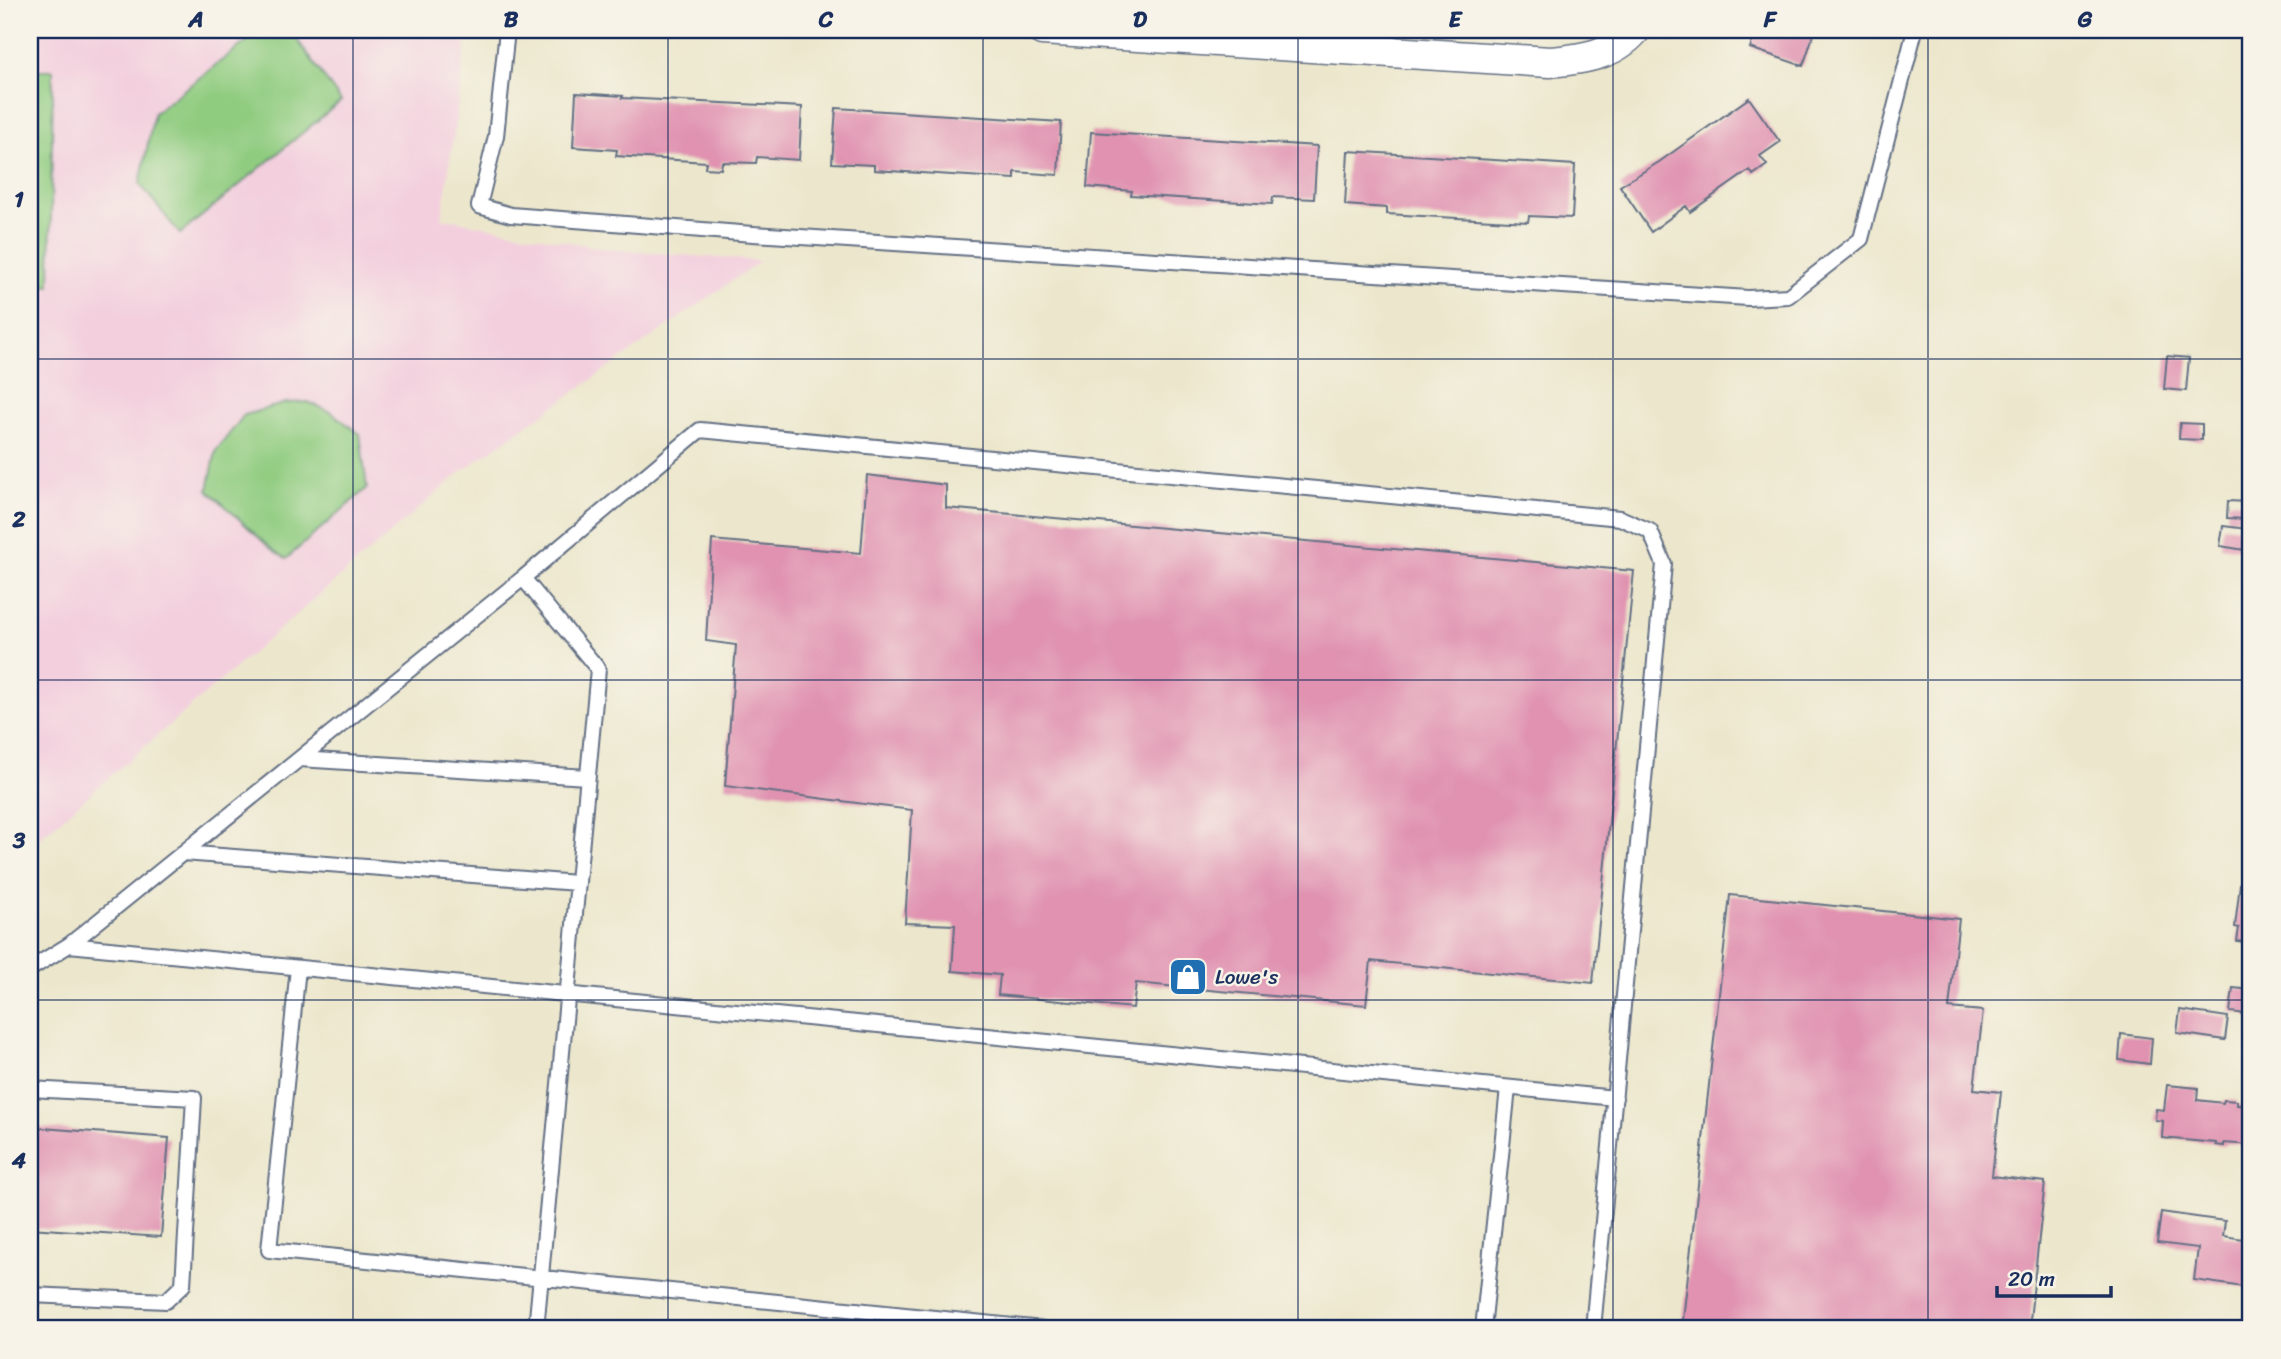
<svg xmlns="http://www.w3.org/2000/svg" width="2281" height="1359" viewBox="0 0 2281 1359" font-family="Sriracha,sans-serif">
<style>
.built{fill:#f3cfde}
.green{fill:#90cc80;stroke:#567e6f;stroke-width:2}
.building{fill:#e092b0}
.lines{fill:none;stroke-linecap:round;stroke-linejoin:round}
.service-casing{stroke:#646f84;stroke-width:18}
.minor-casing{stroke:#646f84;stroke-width:33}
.service{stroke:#fff;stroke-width:14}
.minor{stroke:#fff;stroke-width:30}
.grid{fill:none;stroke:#1b2f5e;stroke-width:2;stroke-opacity:0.55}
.labels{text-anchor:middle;stroke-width:5;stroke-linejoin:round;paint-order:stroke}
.poi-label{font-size:21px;fill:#1b2f5e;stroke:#f7f3e8;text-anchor:start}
.neatline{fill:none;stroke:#1b2f5e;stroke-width:2.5}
.grid-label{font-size:23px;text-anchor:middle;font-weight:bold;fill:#1b2f5e}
</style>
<rect width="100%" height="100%" fill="#f7f3e8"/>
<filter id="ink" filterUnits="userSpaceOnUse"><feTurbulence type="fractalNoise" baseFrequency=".0143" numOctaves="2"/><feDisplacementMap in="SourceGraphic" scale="14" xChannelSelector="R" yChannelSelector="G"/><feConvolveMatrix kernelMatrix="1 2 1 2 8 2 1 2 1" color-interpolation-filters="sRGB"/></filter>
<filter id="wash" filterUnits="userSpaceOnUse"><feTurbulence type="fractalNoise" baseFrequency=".00686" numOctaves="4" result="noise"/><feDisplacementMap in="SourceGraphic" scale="28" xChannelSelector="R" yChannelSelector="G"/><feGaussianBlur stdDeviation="1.57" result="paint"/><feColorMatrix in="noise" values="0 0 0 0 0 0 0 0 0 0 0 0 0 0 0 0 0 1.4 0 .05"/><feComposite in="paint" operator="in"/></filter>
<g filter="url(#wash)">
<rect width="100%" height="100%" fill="#ece7cc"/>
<!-- built -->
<path class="built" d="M 30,30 L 468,30 L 442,218 L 606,249 L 760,261 L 462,471 L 30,846 Z"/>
<!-- green -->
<path class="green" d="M 256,34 L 296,38 L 341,101 L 180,234 L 140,184 L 154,113 Z
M 30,70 L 53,70 L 50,286 L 30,285 Z
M 308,402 L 331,412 L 360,434 L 367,488 L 286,559 L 269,547 L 208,490 L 216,451 L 244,415 L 286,403 Z"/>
<g id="blocks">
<!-- building -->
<path class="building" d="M 1756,30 L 1815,30 L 1803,66 L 1750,48 Z
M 576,93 L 623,96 L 622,98 L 802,107 L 799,160 L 757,157 L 756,163 L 722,162 L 721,169 L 705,168 L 706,162 L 616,156 L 617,150 L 573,147 Z
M 1749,98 L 1780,142 L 1760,156 L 1767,165 L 1753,175 L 1750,170 L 1690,212 L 1686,206 L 1651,232 L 1620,186 L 1659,162 Z
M 836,108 L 1061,122 L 1058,175 L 1015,172 L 1015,179 L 874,170 L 874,165 L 832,163 Z
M 1091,132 L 1317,146 L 1314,199 L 1273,197 L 1272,204 L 1131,195 L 1132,191 L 1087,187 Z
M 1348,151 L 1575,165 L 1572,218 L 1529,216 L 1528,222 L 1387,214 L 1387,208 L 1345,205 Z
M 2167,356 L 2189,358 L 2186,391 L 2164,389 Z
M 2180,423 L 2202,424 L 2202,440 L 2179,439 Z
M 867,475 L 946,485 L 946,508 L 1634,571 L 1593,983 L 1371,961 L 1366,1005 L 1136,983 L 1133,1008 L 998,995 L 1000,975 L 952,971 L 955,925 L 905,923 L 912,810 L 725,786 L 736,645 L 706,641 L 712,540 L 861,553 Z
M 2228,501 L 2248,502 L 2247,519 L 2227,518 Z
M 2223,526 L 2248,529 L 2245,550 L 2220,546 Z
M 2240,884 L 2251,885 L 2251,943 L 2237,941 L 2239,928 L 2235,927 Z
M 1730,895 L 1959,919 L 1949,1008 L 1983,1011 L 1974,1089 L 2001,1092 L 1992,1176 L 2045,1182 L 2029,1329 L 1682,1329 Z
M 2233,988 L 2251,990 L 2251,1017 L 2246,1017 L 2246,1014 L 2230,1012 Z
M 2180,1010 L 2228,1017 L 2225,1040 L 2177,1033 Z
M 2121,1034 L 2152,1038 L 2150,1064 L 2119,1060 Z
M 2167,1085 L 2198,1088 L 2197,1100 L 2223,1103 L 2224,1100 L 2237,1101 L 2237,1105 L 2251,1106 L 2251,1145 L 2224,1143 L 2224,1146 L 2216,1145 L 2216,1143 L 2162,1138 L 2163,1121 L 2155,1120 L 2156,1109 L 2164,1110 Z
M 30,1127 L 169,1138 L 161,1237 L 30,1228 Z
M 2161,1212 L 2225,1221 L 2223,1236 L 2251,1240 L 2251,1288 L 2194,1280 L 2198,1248 L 2157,1243 Z
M 2208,1323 L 2245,1328 L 2245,1329 L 2207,1329 Z"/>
</g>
</g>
<g filter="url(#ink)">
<use href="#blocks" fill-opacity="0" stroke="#646f84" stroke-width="2"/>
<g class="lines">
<defs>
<path id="service" d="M 507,30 L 496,136 L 479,206 L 511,215 L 753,234 L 1748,298 L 1788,296 L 1861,239 L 1915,30
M 523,578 L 700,430 L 1620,518 L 1650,531 L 1664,564 L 1593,1329
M 299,759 L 587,777
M 183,853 L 577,883
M 69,945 L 523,578 L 598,669 L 536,1329
M 298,968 L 269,1250 L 1043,1329
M 30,969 L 69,945 L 1615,1098
M 30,1089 L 194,1098 L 183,1285 L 166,1301 L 30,1295
M 1483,1329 L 1508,1088"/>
<path id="minor" d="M 1042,30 L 1550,62 C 1582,59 1614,55 1635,30"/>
</defs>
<!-- service casing -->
<use href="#service" class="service-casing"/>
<!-- minor casing -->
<use href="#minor" class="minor-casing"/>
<!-- service -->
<use href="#service" class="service"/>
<!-- minor -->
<use href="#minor" class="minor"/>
</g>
</g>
<!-- grid -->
<path class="grid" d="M 353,30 L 353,1329M 668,30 L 668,1329M 983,30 L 983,1329M 1298,30 L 1298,1329M 1613,30 L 1613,1329M 1928,30 L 1928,1329M 30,359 L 2251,359M 30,680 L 2251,680M 30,1000 L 2251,1000"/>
<!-- icons -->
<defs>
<symbol id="shop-square" viewBox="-11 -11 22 22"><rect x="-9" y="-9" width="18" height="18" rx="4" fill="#1f6fb2" stroke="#f7f3e8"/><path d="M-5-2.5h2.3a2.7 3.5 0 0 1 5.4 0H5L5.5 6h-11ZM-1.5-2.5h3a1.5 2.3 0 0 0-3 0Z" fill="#fff"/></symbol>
</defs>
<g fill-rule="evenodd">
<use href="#shop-square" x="1166" y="955" width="44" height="44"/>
</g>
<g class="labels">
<!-- poi labels -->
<g class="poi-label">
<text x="1215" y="984">Lowe's</text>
</g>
</g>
<!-- margin -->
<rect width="2281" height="1359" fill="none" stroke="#f7f3e8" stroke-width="77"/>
<!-- scale -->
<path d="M1997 1286v10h114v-10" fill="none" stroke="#1b2f5e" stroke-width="3.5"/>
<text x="2008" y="1286" font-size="21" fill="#1b2f5e" stroke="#f7f3e8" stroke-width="5" paint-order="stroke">20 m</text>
<rect x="38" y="38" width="2204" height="1282" class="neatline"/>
<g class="grid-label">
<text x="196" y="27">A</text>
<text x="511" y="27">B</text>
<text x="826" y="27">C</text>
<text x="1140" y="27">D</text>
<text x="1455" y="27">E</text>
<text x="1770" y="27">F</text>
<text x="2085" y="27">G</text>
<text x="19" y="207">1</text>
<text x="19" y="527">2</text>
<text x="19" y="848">3</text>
<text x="19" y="1168">4</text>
</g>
</svg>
